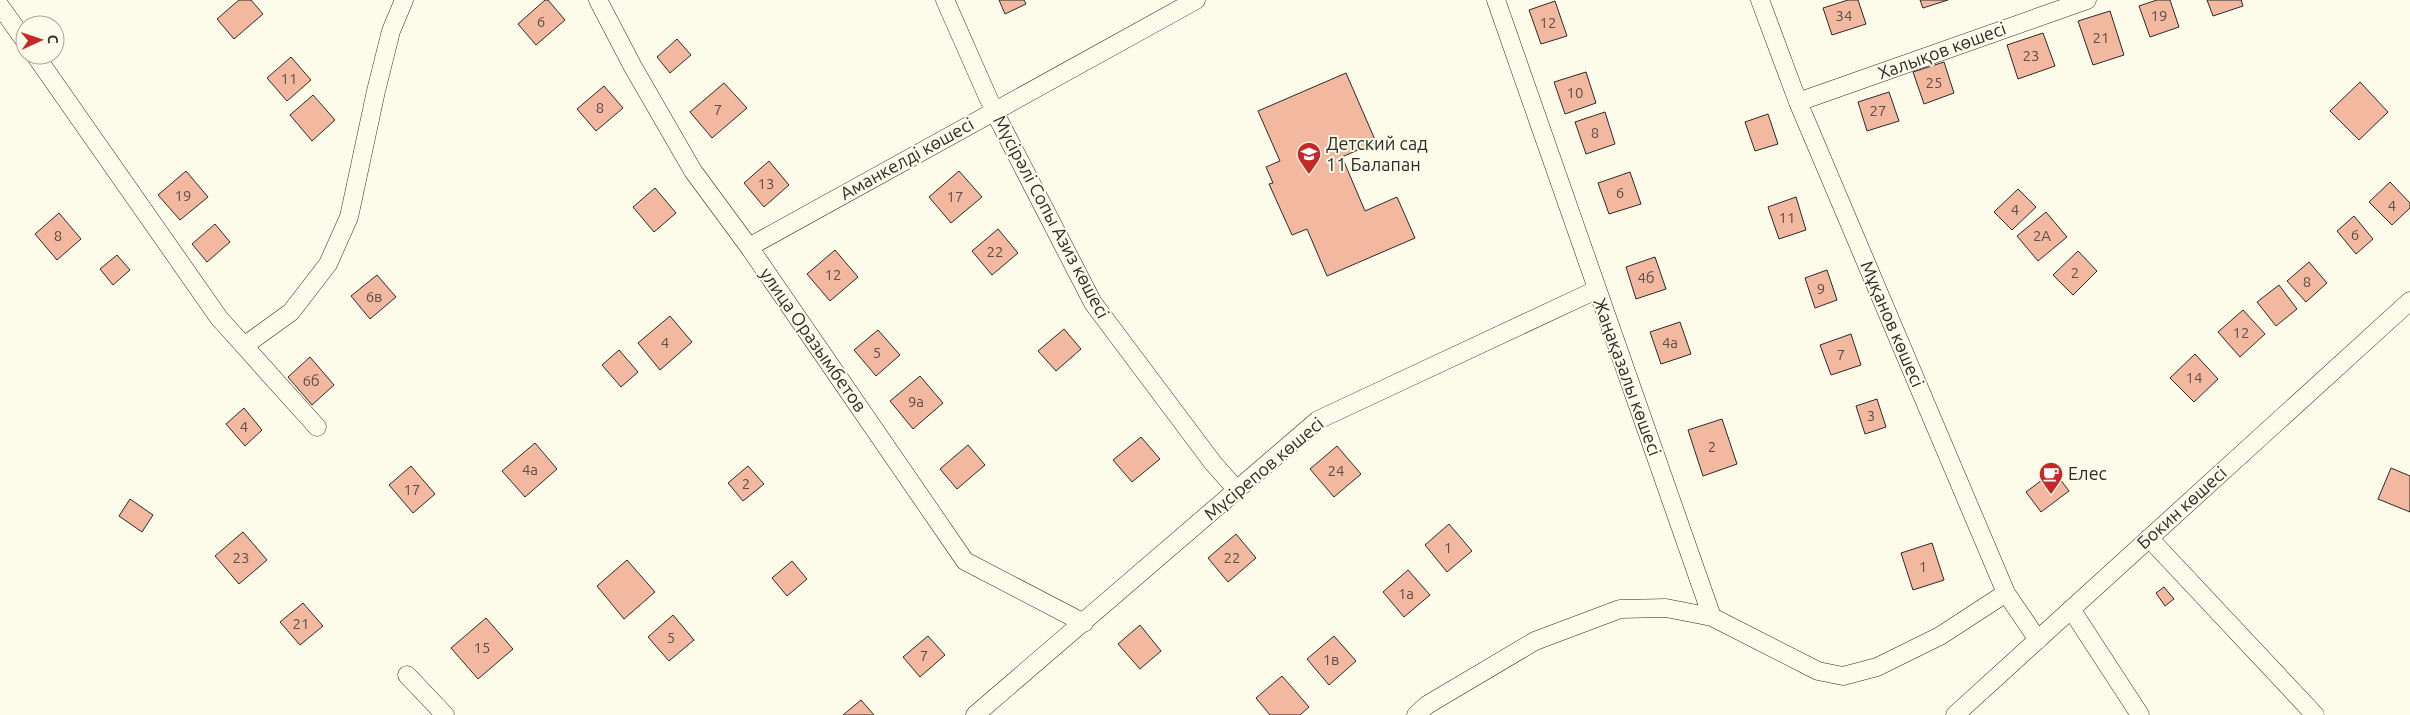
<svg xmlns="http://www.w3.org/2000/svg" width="2410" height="715" viewBox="0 0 2410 715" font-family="Ubuntu,sans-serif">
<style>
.building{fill:#f2b8a0;stroke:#2b2b2b}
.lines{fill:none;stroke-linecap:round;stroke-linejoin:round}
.minor-casing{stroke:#2b2b2b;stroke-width:19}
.minor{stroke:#fdfbea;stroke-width:18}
.labels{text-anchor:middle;stroke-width:4;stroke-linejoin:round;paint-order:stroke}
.number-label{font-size:15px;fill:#5d4e48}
.street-label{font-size:18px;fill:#2b2b2b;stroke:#fdfbea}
.poi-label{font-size:18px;fill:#2b2b2b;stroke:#fdfbea;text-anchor:start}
</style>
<rect width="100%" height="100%" fill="#fdfbea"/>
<!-- building -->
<path class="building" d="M 239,0 L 251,0 L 263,14 L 234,39 L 217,19 Z
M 545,0 L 548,0 L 565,20 L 536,45 L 518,24 Z
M 999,0 L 1024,0 L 1026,4 L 1005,14 Z
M 1848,0 L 1858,0 L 1866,24 L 1832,35 L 1823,8 Z
M 1920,0 L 1948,0 L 1923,8 Z
M 2157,0 L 2170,0 L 2179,27 L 2150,37 L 2139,6 Z
M 2207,0 L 2241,0 L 2243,6 L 2213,16 Z
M 1555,1 L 1567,36 L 1541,44 L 1529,10 Z
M 2110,11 L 2124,55 L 2093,65 L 2078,21 Z
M 2043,33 L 2055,66 L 2018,79 L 2007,45 Z
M 677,39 L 691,55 L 670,73 L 657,57 Z
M 291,57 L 311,80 L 287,101 L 267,78 Z
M 1944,62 L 1954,93 L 1924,104 L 1913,72 Z
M 1586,72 L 1596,103 L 1565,114 L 1554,82 Z
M 1346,73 L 1376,142 L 1342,157 L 1365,211 L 1397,197 L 1415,238 L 1327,276 L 1307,229 L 1292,235 L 1269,184 L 1273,183 L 1266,167 L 1280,161 L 1258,111 Z
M 2360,82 L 2388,112 L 2359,140 L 2330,111 Z
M 724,83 L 747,108 L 712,138 L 690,112 Z
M 604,86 L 623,108 L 596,131 L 577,109 Z
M 1889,92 L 1899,121 L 1867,131 L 1858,102 Z
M 313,95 L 335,120 L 312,141 L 290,115 Z
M 1605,112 L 1615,144 L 1586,154 L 1575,122 Z
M 1768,114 L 1778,144 L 1755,151 L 1745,122 Z
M 769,161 L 789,185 L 764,207 L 744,183 Z
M 186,171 L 208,197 L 180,220 L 158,195 Z
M 959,171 L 982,197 L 951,223 L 929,197 Z
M 1630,172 L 1641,204 L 1609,214 L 1598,183 Z
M 2390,182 L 2410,203 L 2410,208 L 2392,225 L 2369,202 Z
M 655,188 L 676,213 L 654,232 L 633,207 Z
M 2018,189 L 2036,207 L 2012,230 L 1994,212 Z
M 1796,197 L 1806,230 L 1779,239 L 1768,207 Z
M 2046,212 L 2067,237 L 2038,261 L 2017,236 Z
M 59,213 L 81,239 L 57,260 L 35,234 Z
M 2354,216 L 2373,239 L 2356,254 L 2337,231 Z
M 215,224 L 230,242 L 207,262 L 192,244 Z
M 998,229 L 1018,253 L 992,275 L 972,251 Z
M 835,250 L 858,277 L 830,301 L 807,274 Z
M 2078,251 L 2097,271 L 2073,295 L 2053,275 Z
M 117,255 L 130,270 L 113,285 L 100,269 Z
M 1655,257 L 1666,289 L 1636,299 L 1626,267 Z
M 2309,262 L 2327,283 L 2306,302 L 2287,281 Z
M 1827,270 L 1837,300 L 1815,308 L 1805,278 Z
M 377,275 L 396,297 L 370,319 L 351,296 Z
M 2279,285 L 2297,309 L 2276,326 L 2257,302 Z
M 2243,310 L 2265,334 L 2240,357 L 2218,332 Z
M 670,316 L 692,342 L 660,370 L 638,343 Z
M 1680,322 L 1691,354 L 1661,364 L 1650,332 Z
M 1064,329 L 1081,349 L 1056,371 L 1038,351 Z
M 878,330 L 900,355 L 876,376 L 854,350 Z
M 1851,334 L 1861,365 L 1831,375 L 1820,345 Z
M 619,350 L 638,372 L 621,387 L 602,365 Z
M 2195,354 L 2218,379 L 2194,402 L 2170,378 Z
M 310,357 L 334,385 L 312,405 L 288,377 Z
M 920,376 L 943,403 L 913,429 L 890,401 Z
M 1877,399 L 1886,427 L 1865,434 L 1856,406 Z
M 244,408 L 262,430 L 245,446 L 226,424 Z
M 1722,419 L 1737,464 L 1703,476 L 1688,430 Z
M 1141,437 L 1160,459 L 1132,482 L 1113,460 Z
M 535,443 L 557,469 L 525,497 L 502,471 Z
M 968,445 L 985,465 L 957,489 L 940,469 Z
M 1337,446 L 1361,474 L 1334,497 L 1310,469 Z
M 411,466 L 435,494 L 413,513 L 389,485 Z
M 748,466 L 764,484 L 743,501 L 728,483 Z
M 2391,468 L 2410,476 L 2410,512 L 2378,499 Z
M 2054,471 L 2069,491 L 2041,512 L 2026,492 Z
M 130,499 L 153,515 L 142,532 L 119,516 Z
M 1449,524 L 1472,551 L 1447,572 L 1425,545 Z
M 243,532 L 267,560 L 239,584 L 215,556 Z
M 1236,534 L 1256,558 L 1228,582 L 1208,558 Z
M 1932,543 L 1944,580 L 1913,590 L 1901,553 Z
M 627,560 L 655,592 L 624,619 L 597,586 Z
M 792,561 L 807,579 L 787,596 L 772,578 Z
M 1408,570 L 1430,595 L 1404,617 L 1383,592 Z
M 2164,587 L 2174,599 L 2165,606 L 2156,593 Z
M 303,603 L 323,626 L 300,645 L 280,622 Z
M 673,615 L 694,640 L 669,661 L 648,637 Z
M 486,618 L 513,649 L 478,679 L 451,648 Z
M 1140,625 L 1161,651 L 1140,669 L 1118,644 Z
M 928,636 L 945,655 L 920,677 L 903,657 Z
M 1334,636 L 1356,661 L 1329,685 L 1307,659 Z
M 1282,676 L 1309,707 L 1300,715 L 1270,715 L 1256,698 Z
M 861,700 L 874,715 L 843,715 Z"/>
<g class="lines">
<defs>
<path id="minor" d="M 598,0 L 633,67 L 693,171 L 749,247 L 965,561 L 1084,623
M 945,0 L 994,111 L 1093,303 L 1213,463 L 1237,490
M 1496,0 L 1712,617 L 1818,671 L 1843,676 L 1877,667 L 1940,636 L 2006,593
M 1760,0 L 1798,102 L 2006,593 L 2038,640
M 0,6 L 25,41
M 35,55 L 219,318 L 317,427
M 1798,102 L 2087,0
M 749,247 L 1196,0
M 244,346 L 291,312 L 328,264 L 349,217 L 376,91 L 391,31 L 404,0
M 2149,538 L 2315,715
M 2071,609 L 2140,715
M 407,675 L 445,715
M 975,715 L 1318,420 L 1596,290
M 1416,715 L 1427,705 L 1535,641 L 1620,609 L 1666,608 L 1712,617
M 1955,715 L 2410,301"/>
</defs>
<!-- minor casing -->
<use href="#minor" class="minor-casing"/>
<!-- minor -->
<use href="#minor" class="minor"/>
</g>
<!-- icons -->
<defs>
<symbol id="school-pin" viewBox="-11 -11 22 30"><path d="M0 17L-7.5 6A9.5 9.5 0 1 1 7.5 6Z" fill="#c62828" stroke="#fdfbea"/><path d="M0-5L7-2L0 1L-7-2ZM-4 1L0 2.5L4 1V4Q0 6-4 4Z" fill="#fff"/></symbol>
<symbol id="cafe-pin" viewBox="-11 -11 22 30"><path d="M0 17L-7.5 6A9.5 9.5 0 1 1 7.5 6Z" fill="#c62828" stroke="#fdfbea"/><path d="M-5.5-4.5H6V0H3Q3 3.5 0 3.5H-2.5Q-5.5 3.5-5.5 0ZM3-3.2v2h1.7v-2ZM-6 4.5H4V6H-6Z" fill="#fff"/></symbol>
</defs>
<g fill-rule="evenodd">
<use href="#school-pin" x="1295" y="140" width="28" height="38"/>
<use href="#cafe-pin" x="2037" y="460" width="28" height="38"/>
</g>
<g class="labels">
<!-- number labels -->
<g class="number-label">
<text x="1844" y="21">34</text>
<text x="2159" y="21">19</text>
<text x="541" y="27">6</text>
<text x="1548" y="28">12</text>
<text x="2101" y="43">21</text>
<text x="2031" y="61">23</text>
<text x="289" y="84">11</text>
<text x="1934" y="88">25</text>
<text x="1575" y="98">10</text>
<text x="600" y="113">8</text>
<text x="718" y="115">7</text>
<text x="1878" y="116">27</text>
<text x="1595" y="138">8</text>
<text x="766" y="189">13</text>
<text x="1620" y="198">6</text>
<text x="183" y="201">19</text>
<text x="955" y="202">17</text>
<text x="2392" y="211">4</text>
<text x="2015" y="215">4</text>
<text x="1787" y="223">11</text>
<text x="2355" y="240">6</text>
<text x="58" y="241">8</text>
<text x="2042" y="241">2А</text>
<text x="995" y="257">22</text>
<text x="2075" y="278">2</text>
<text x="833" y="280">12</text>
<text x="1646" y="283">4б</text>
<text x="2307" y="287">8</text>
<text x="1821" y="294">9</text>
<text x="374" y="302">6в</text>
<text x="2241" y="338">12</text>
<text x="665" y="348">4</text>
<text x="1670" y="348">4а</text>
<text x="877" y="358">5</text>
<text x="1841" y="360">7</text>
<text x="2194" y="383">14</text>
<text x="311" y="386">6б</text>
<text x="916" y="407">9а</text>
<text x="1871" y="421">3</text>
<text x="244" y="432">4</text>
<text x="1712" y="452">2</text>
<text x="530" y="475">4а</text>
<text x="1336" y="476">24</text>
<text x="746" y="489">2</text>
<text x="412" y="495">17</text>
<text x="1448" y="553">1</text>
<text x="241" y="563">23</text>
<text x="1232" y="563">22</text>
<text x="1923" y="572">1</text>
<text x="1406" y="599">1а</text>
<text x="301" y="629">21</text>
<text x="671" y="643">5</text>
<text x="482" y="653">15</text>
<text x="924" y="661">7</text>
<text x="1331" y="665">1в</text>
</g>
<!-- street labels -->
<g class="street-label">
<text transform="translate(1942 51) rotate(-20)" y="6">Халықов көшесі</text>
<text transform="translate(907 159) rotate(-29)" y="6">Аманкелді көшесі</text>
<text transform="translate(1051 217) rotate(62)" y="6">Мүсірәлі Сопы Азиз көшесі</text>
<text transform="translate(1892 324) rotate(67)" y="6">Мұқанов көшесі</text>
<text transform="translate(813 340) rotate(55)" y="6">улица Оразымбетов</text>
<text transform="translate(1627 377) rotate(70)" y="6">Жаңақазалы көшесі</text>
<text transform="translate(1264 469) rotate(-40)" y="6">Мүсірепов көшесі</text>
<text transform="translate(2182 508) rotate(-42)" y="6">Бокин көшесі</text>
</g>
<!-- poi labels -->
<g class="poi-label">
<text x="1326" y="150">Детский сад<tspan x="1326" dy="21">11 Балапан</tspan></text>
<text x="2068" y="480">Елес</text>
</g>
</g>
<!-- north arrow -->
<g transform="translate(40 40) rotate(87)"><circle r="24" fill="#fdfbea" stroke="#a9a89e"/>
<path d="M0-4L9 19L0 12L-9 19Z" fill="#c62828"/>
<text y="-8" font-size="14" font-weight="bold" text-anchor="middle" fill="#2b2b2b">С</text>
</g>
</svg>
